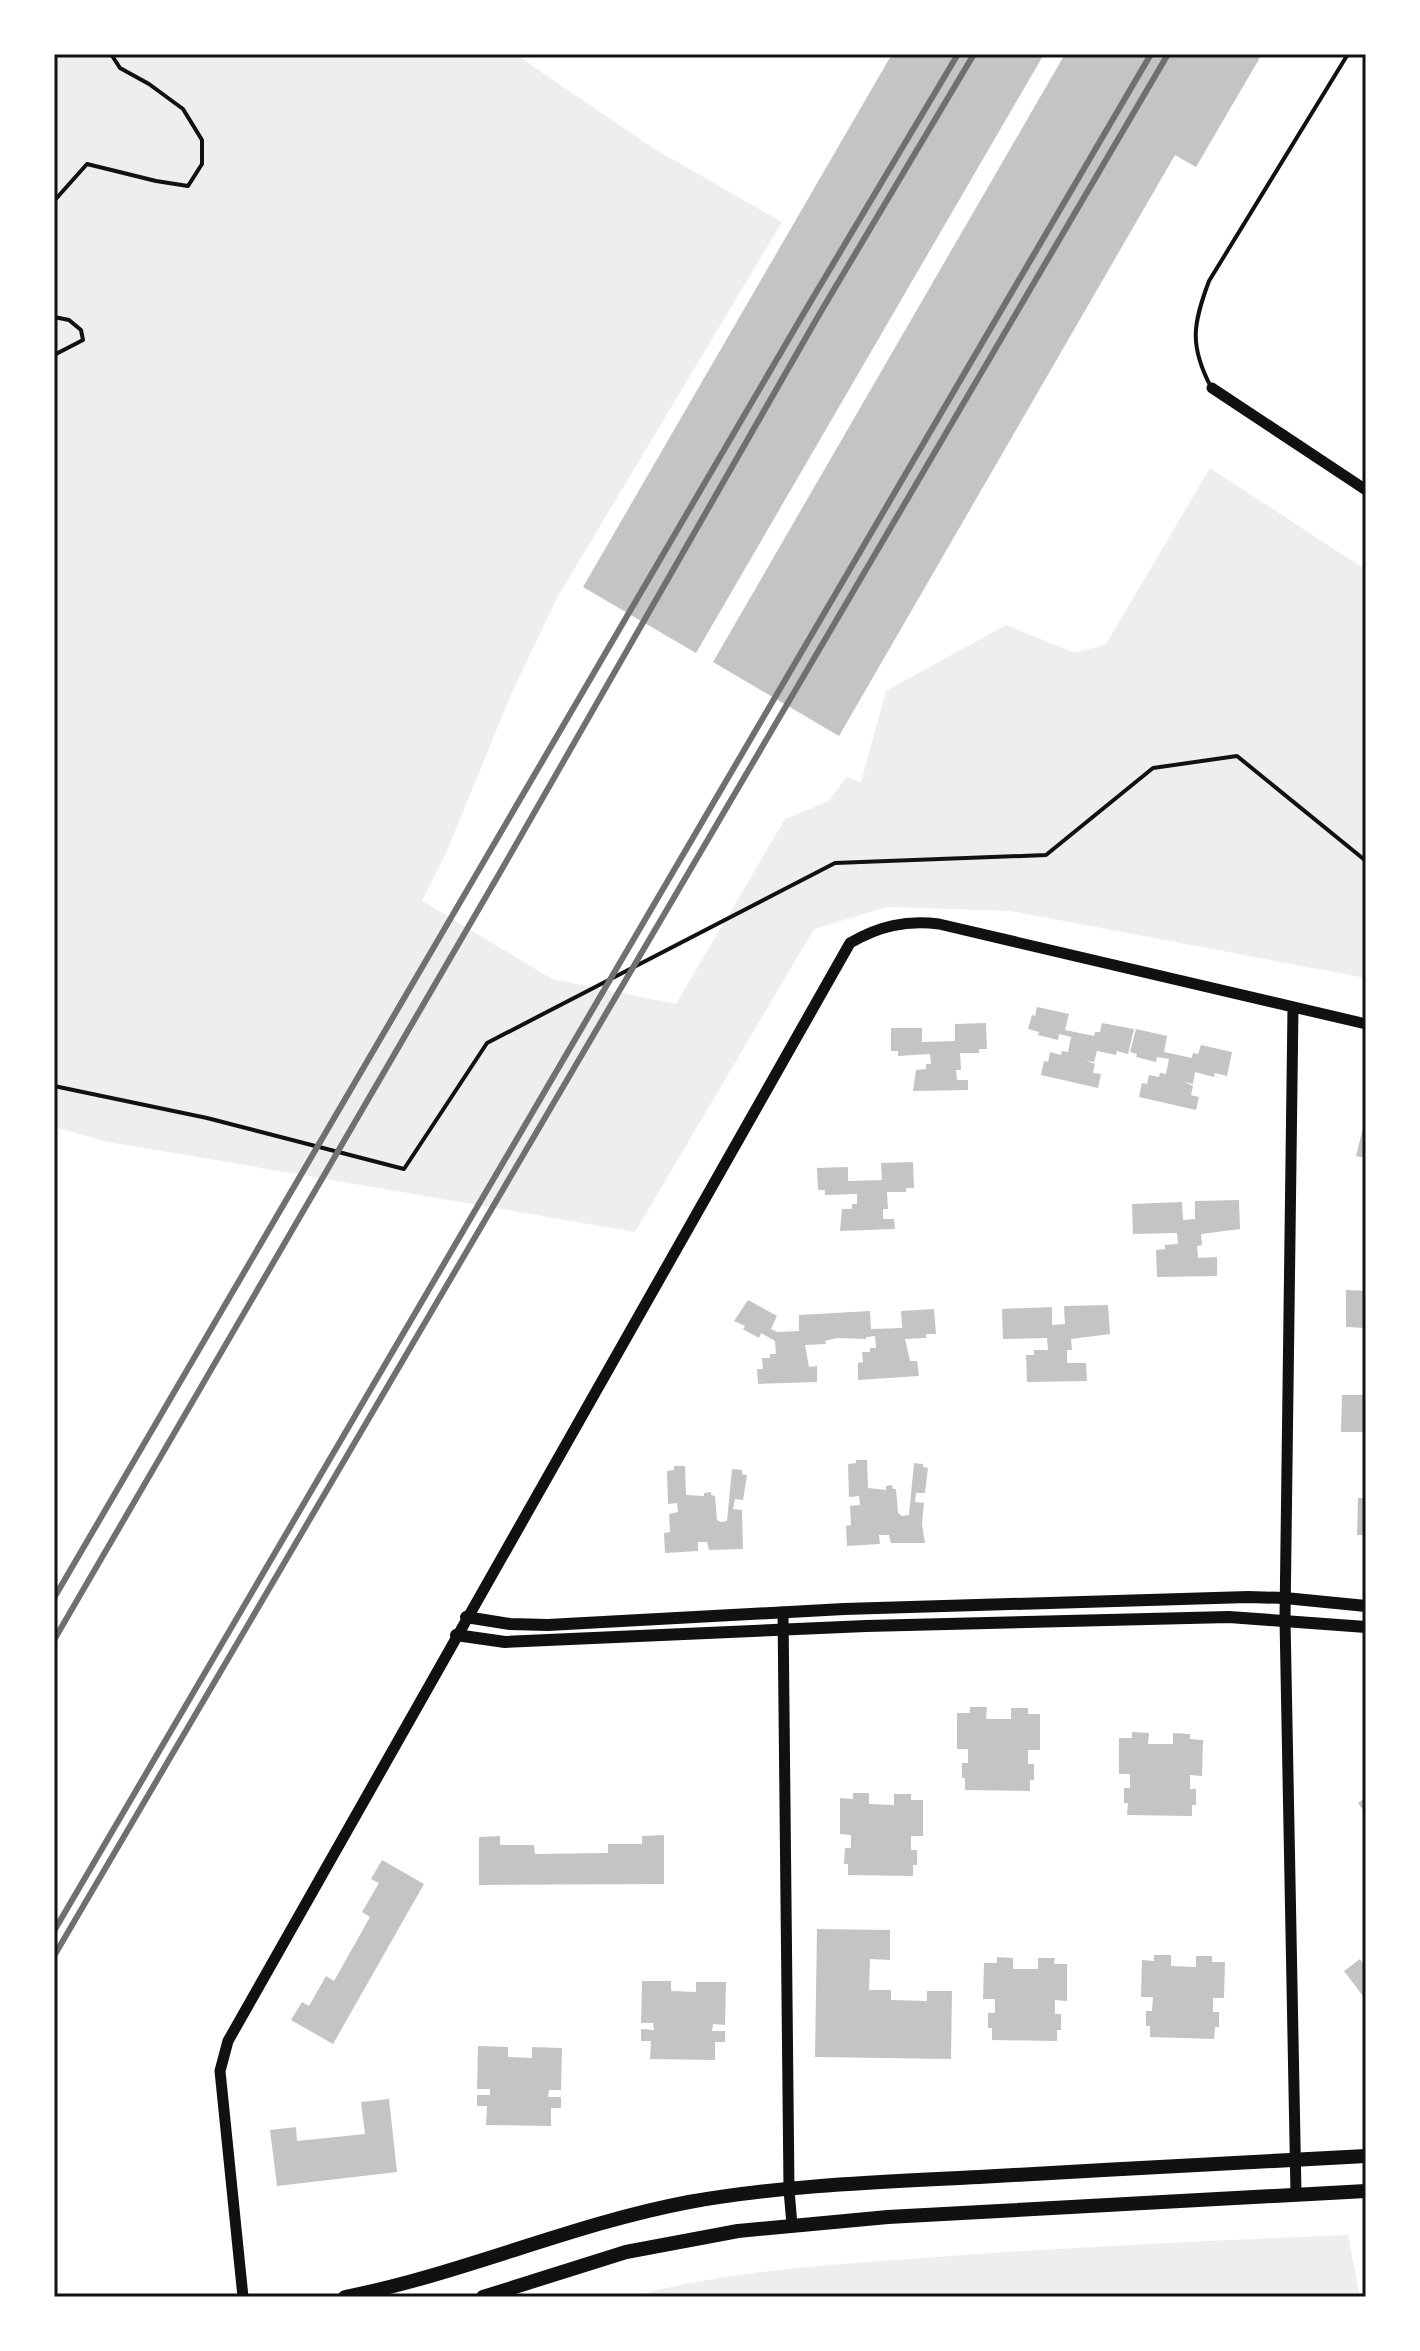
<svg xmlns="http://www.w3.org/2000/svg" width="1420" height="2351" viewBox="0 0 1420 2351" font-family="Barlow,sans-serif">
<style>
.green{fill:#eee}
.building{fill:#c4c4c4}
.lines{fill:none;stroke-linecap:round;stroke-linejoin:round}
.path{stroke:#111;stroke-width:4}
.service{stroke:#111;stroke-width:4}
.tertiary{stroke:#111;stroke-width:11}
.secondary{stroke:#111;stroke-width:12}
.primary{stroke:#111;stroke-width:14}
.rail{stroke:#707070;stroke-width:6}
.neatline{fill:none;stroke:#111;stroke-width:3}
</style>
<rect width="100%" height="100%" fill="#fff"/>
<!-- green -->
<path class="green" d="M 54,54 L 515,54 L 653,148 L 782,222 L 557,598 L 513,690 L 446,853 L 422,901 L 552,979 L 676,1004 L 785,819 L 829,801 L 846,777 L 861,782 L 886,691 L 1006,625 L 1075,653 L 1106,644 L 1210,468 L 1366,570 L 1366,978 L 1011,911 L 887,907 L 814,929 L 635,1232 L 104,1141 L 54,1127 Z
M 1348,2235 L 1360,2297 L 629,2297 C 726,2271 825,2265 924,2258 C 1065,2247 1206,2241 1348,2235 Z"/>
<!-- building -->
<path class="building" d="M 892,54 L 1044,54 L 696,653 L 583,587 Z
M 1065,54 L 1262,54 L 1196,167 L 1175,155 L 839,736 L 713,662 Z
M 1037,1007 L 1069,1014 L 1065,1030 L 1094,1036 L 1095,1032 L 1100,1032 L 1102,1023 L 1134,1029 L 1128,1054 L 1117,1051 L 1116,1055 L 1097,1051 L 1094,1062 L 1085,1060 L 1095,1064 L 1093,1073 L 1101,1074 L 1098,1088 L 1041,1075 L 1044,1061 L 1048,1062 L 1050,1052 L 1061,1055 L 1062,1051 L 1068,1052 L 1071,1037 L 1059,1034 L 1058,1040 L 1038,1035 L 1039,1032 L 1028,1029 L 1032,1015 L 1035,1016 Z
M 986,1023 L 987,1049 L 979,1049 L 979,1053 L 960,1053 L 961,1070 L 956,1070 L 957,1080 L 968,1080 L 968,1090 L 913,1091 L 916,1070 L 926,1069 L 926,1064 L 931,1064 L 930,1054 L 898,1056 L 898,1051 L 891,1051 L 891,1028 L 922,1028 L 922,1042 L 955,1041 L 955,1024 Z
M 1136,1029 L 1167,1036 L 1164,1052 L 1192,1058 L 1193,1053 L 1198,1054 L 1201,1045 L 1232,1052 L 1227,1076 L 1215,1073 L 1214,1077 L 1195,1072 L 1193,1084 L 1184,1082 L 1193,1086 L 1191,1095 L 1199,1097 L 1196,1110 L 1139,1097 L 1142,1083 L 1147,1084 L 1149,1075 L 1159,1077 L 1160,1073 L 1166,1074 L 1169,1059 L 1157,1057 L 1156,1062 L 1136,1057 L 1137,1054 L 1130,1052 Z
M 1365,1120 L 1366,1120 L 1366,1158 L 1356,1156 Z
M 913,1162 L 914,1188 L 906,1188 L 906,1192 L 887,1192 L 888,1209 L 883,1209 L 883,1219 L 894,1219 L 895,1229 L 840,1231 L 842,1209 L 852,1209 L 852,1204 L 857,1204 L 857,1194 L 825,1195 L 825,1190 L 818,1190 L 817,1168 L 848,1167 L 848,1181 L 882,1180 L 881,1163 Z
M 1239,1200 L 1240,1229 L 1201,1234 L 1202,1245 L 1197,1246 L 1198,1258 L 1217,1257 L 1217,1276 L 1157,1277 L 1156,1250 L 1165,1249 L 1165,1245 L 1178,1244 L 1177,1233 L 1133,1234 L 1132,1204 L 1182,1202 L 1183,1220 L 1195,1219 L 1195,1201 Z
M 1346,1290 L 1366,1291 L 1366,1328 L 1346,1327 Z
M 748,1300 L 777,1316 L 771,1329 L 777,1332 L 799,1331 L 799,1315 L 870,1311 L 871,1329 L 902,1328 L 901,1311 L 934,1309 L 936,1334 L 926,1334 L 926,1338 L 905,1339 L 910,1361 L 917,1361 L 919,1376 L 858,1380 L 858,1363 L 863,1362 L 862,1352 L 870,1352 L 870,1348 L 876,1348 L 875,1336 L 866,1337 L 866,1339 L 837,1338 L 825,1341 L 826,1344 L 805,1345 L 809,1367 L 817,1366 L 817,1382 L 758,1384 L 757,1369 L 763,1369 L 762,1358 L 770,1358 L 770,1354 L 776,1354 L 775,1341 L 761,1333 L 759,1338 L 743,1329 L 745,1326 L 734,1321 Z
M 1108,1305 L 1110,1334 L 1071,1339 L 1072,1350 L 1067,1350 L 1067,1363 L 1086,1363 L 1087,1381 L 1027,1382 L 1026,1355 L 1034,1355 L 1034,1350 L 1048,1350 L 1047,1338 L 1003,1339 L 1002,1309 L 1052,1307 L 1052,1325 L 1065,1324 L 1064,1306 Z
M 1342,1395 L 1366,1395 L 1366,1432 L 1341,1432 Z
M 856,1460 L 867,1460 L 868,1488 L 886,1490 L 886,1486 L 892,1485 L 893,1489 L 896,1489 L 898,1513 L 902,1516 L 909,1515 L 914,1463 L 923,1464 L 923,1467 L 928,1468 L 925,1493 L 916,1493 L 915,1502 L 924,1503 L 922,1524 L 925,1543 L 891,1543 L 889,1535 L 879,1535 L 880,1544 L 847,1546 L 846,1526 L 851,1525 L 850,1506 L 860,1505 L 859,1496 L 849,1497 L 848,1464 L 856,1463 Z
M 674,1466 L 685,1466 L 686,1495 L 704,1496 L 704,1493 L 711,1492 L 711,1495 L 715,1496 L 717,1520 L 721,1522 L 727,1521 L 732,1469 L 742,1470 L 742,1474 L 747,1475 L 743,1500 L 735,1499 L 733,1509 L 742,1510 L 743,1549 L 709,1550 L 707,1542 L 698,1542 L 698,1551 L 665,1553 L 664,1533 L 670,1532 L 669,1514 L 678,1512 L 677,1503 L 668,1504 L 667,1471 L 674,1470 Z
M 1358,1498 L 1366,1498 L 1366,1535 L 1357,1535 Z
M 970,1707 L 987,1707 L 986,1719 L 1011,1719 L 1011,1708 L 1028,1708 L 1028,1714 L 1040,1714 L 1040,1750 L 1028,1750 L 1028,1764 L 1034,1764 L 1034,1780 L 1030,1780 L 1030,1791 L 965,1790 L 965,1778 L 962,1778 L 962,1763 L 968,1763 L 968,1749 L 957,1749 L 957,1713 L 970,1713 Z
M 1132,1732 L 1149,1733 L 1148,1744 L 1173,1744 L 1173,1733 L 1190,1734 L 1190,1739 L 1203,1740 L 1202,1776 L 1190,1775 L 1190,1789 L 1196,1789 L 1196,1805 L 1192,1805 L 1192,1816 L 1127,1815 L 1128,1803 L 1124,1803 L 1124,1788 L 1130,1788 L 1130,1774 L 1119,1774 L 1119,1738 L 1132,1738 Z
M 853,1793 L 869,1793 L 869,1804 L 894,1805 L 894,1794 L 911,1794 L 911,1800 L 923,1800 L 923,1836 L 911,1836 L 911,1850 L 917,1850 L 917,1865 L 913,1865 L 913,1876 L 848,1875 L 848,1864 L 844,1864 L 845,1848 L 851,1848 L 851,1835 L 840,1834 L 840,1798 L 853,1799 Z
M 1366,1797 L 1366,1814 L 1358,1803 Z
M 664,1835 L 664,1884 L 479,1885 L 479,1837 L 500,1836 L 500,1845 L 534,1845 L 535,1854 L 608,1853 L 608,1844 L 642,1844 L 642,1836 Z
M 382,1860 L 424,1884 L 333,2044 L 291,2020 L 302,2002 L 309,2006 L 326,1976 L 334,1981 L 370,1917 L 362,1912 L 379,1883 L 371,1879 Z
M 817,1929 L 890,1930 L 890,1960 L 870,1959 L 869,1990 L 891,1990 L 891,2000 L 927,2001 L 927,1991 L 952,1991 L 951,2059 L 815,2057 Z
M 1154,1955 L 1171,1955 L 1171,1966 L 1196,1967 L 1196,1956 L 1212,1956 L 1212,1962 L 1225,1962 L 1224,1998 L 1213,1998 L 1213,2012 L 1219,2012 L 1219,2027 L 1215,2027 L 1214,2039 L 1150,2037 L 1150,2026 L 1146,2026 L 1146,2011 L 1152,2011 L 1153,1997 L 1141,1997 L 1142,1960 L 1154,1961 Z
M 997,1957 L 1013,1958 L 1013,1969 L 1038,1969 L 1038,1958 L 1055,1958 L 1054,1964 L 1067,1964 L 1067,2001 L 1055,2000 L 1055,2014 L 1061,2014 L 1061,2030 L 1057,2030 L 1057,2041 L 992,2040 L 992,2028 L 988,2028 L 988,2013 L 995,2013 L 995,1999 L 983,1999 L 984,1963 L 997,1963 Z
M 1360,1959 L 1366,1968 L 1366,2000 L 1344,1971 Z
M 642,1981 L 671,1981 L 671,1991 L 696,1992 L 696,1982 L 726,1982 L 725,2025 L 713,2024 L 712,2031 L 725,2031 L 725,2042 L 715,2042 L 715,2060 L 650,2059 L 651,2041 L 641,2041 L 641,2029 L 654,2030 L 653,2023 L 641,2023 Z
M 478,2046 L 508,2047 L 508,2057 L 532,2058 L 532,2047 L 562,2048 L 561,2090 L 549,2090 L 548,2097 L 561,2097 L 561,2108 L 551,2108 L 551,2126 L 486,2125 L 487,2106 L 477,2106 L 477,2095 L 490,2095 L 490,2089 L 477,2089 Z
M 389,2099 L 397,2172 L 277,2186 L 270,2130 L 296,2127 L 297,2141 L 365,2134 L 361,2102 Z"/>
<g class="lines">
<!-- path -->
<path class="path" d="M 54,201 L 87,164 L 156,181 L 188,186 L 202,164 L 202,140 L 183,109 L 149,84 L 120,68 L 111,54
M 54,317 L 69,320 L 81,330 L 83,340 L 54,355
M 54,1086 L 207,1118 L 404,1169 L 487,1043 L 835,863 L 1046,855 L 1153,768 L 1237,756 L 1366,861"/>
<!-- service -->
<path class="service" d="M 1211,387 C 1189,345 1193,324 1209,281 L 1348,54"/>
<!-- tertiary -->
<path class="tertiary" d="M 1212,388 L 1366,490
M 1293,1007 L 1285,1619 L 1296,2194
M 783,1612 L 789,2190 L 792,2225
M 243,2297 L 220,2071 L 228,2041 L 850,943 C 879,926 906,920 939,924 L 1366,1024"/>
<!-- secondary -->
<path class="secondary" d="M 466,1617 L 510,1624 L 548,1625 L 844,1609 L 1248,1597 L 1285,1598 L 1366,1606
M 456,1635 L 505,1642 L 866,1626 L 1229,1617 L 1366,1627"/>
<!-- primary -->
<path class="primary" d="M 345,2297 C 462,2274 572,2224 689,2202 C 785,2185 882,2182 979,2177 C 1108,2170 1237,2162 1366,2156
M 483,2297 L 626,2252 L 738,2231 L 888,2217 L 1366,2191"/>
<!-- rail -->
<path class="rail" d="M 54,1598 L 808,306 L 958,54
M 54,1640 L 502,869 L 820,313 L 974,54
M 54,1931 L 1151,54
M 54,1956 L 1168,54"/>
</g>
<!-- border -->
<rect width="1420" height="2351" fill="none" stroke="#ffffff" stroke-width="112"/>
<rect x="56" y="56" width="1308" height="2239" class="neatline"/>
</svg>
